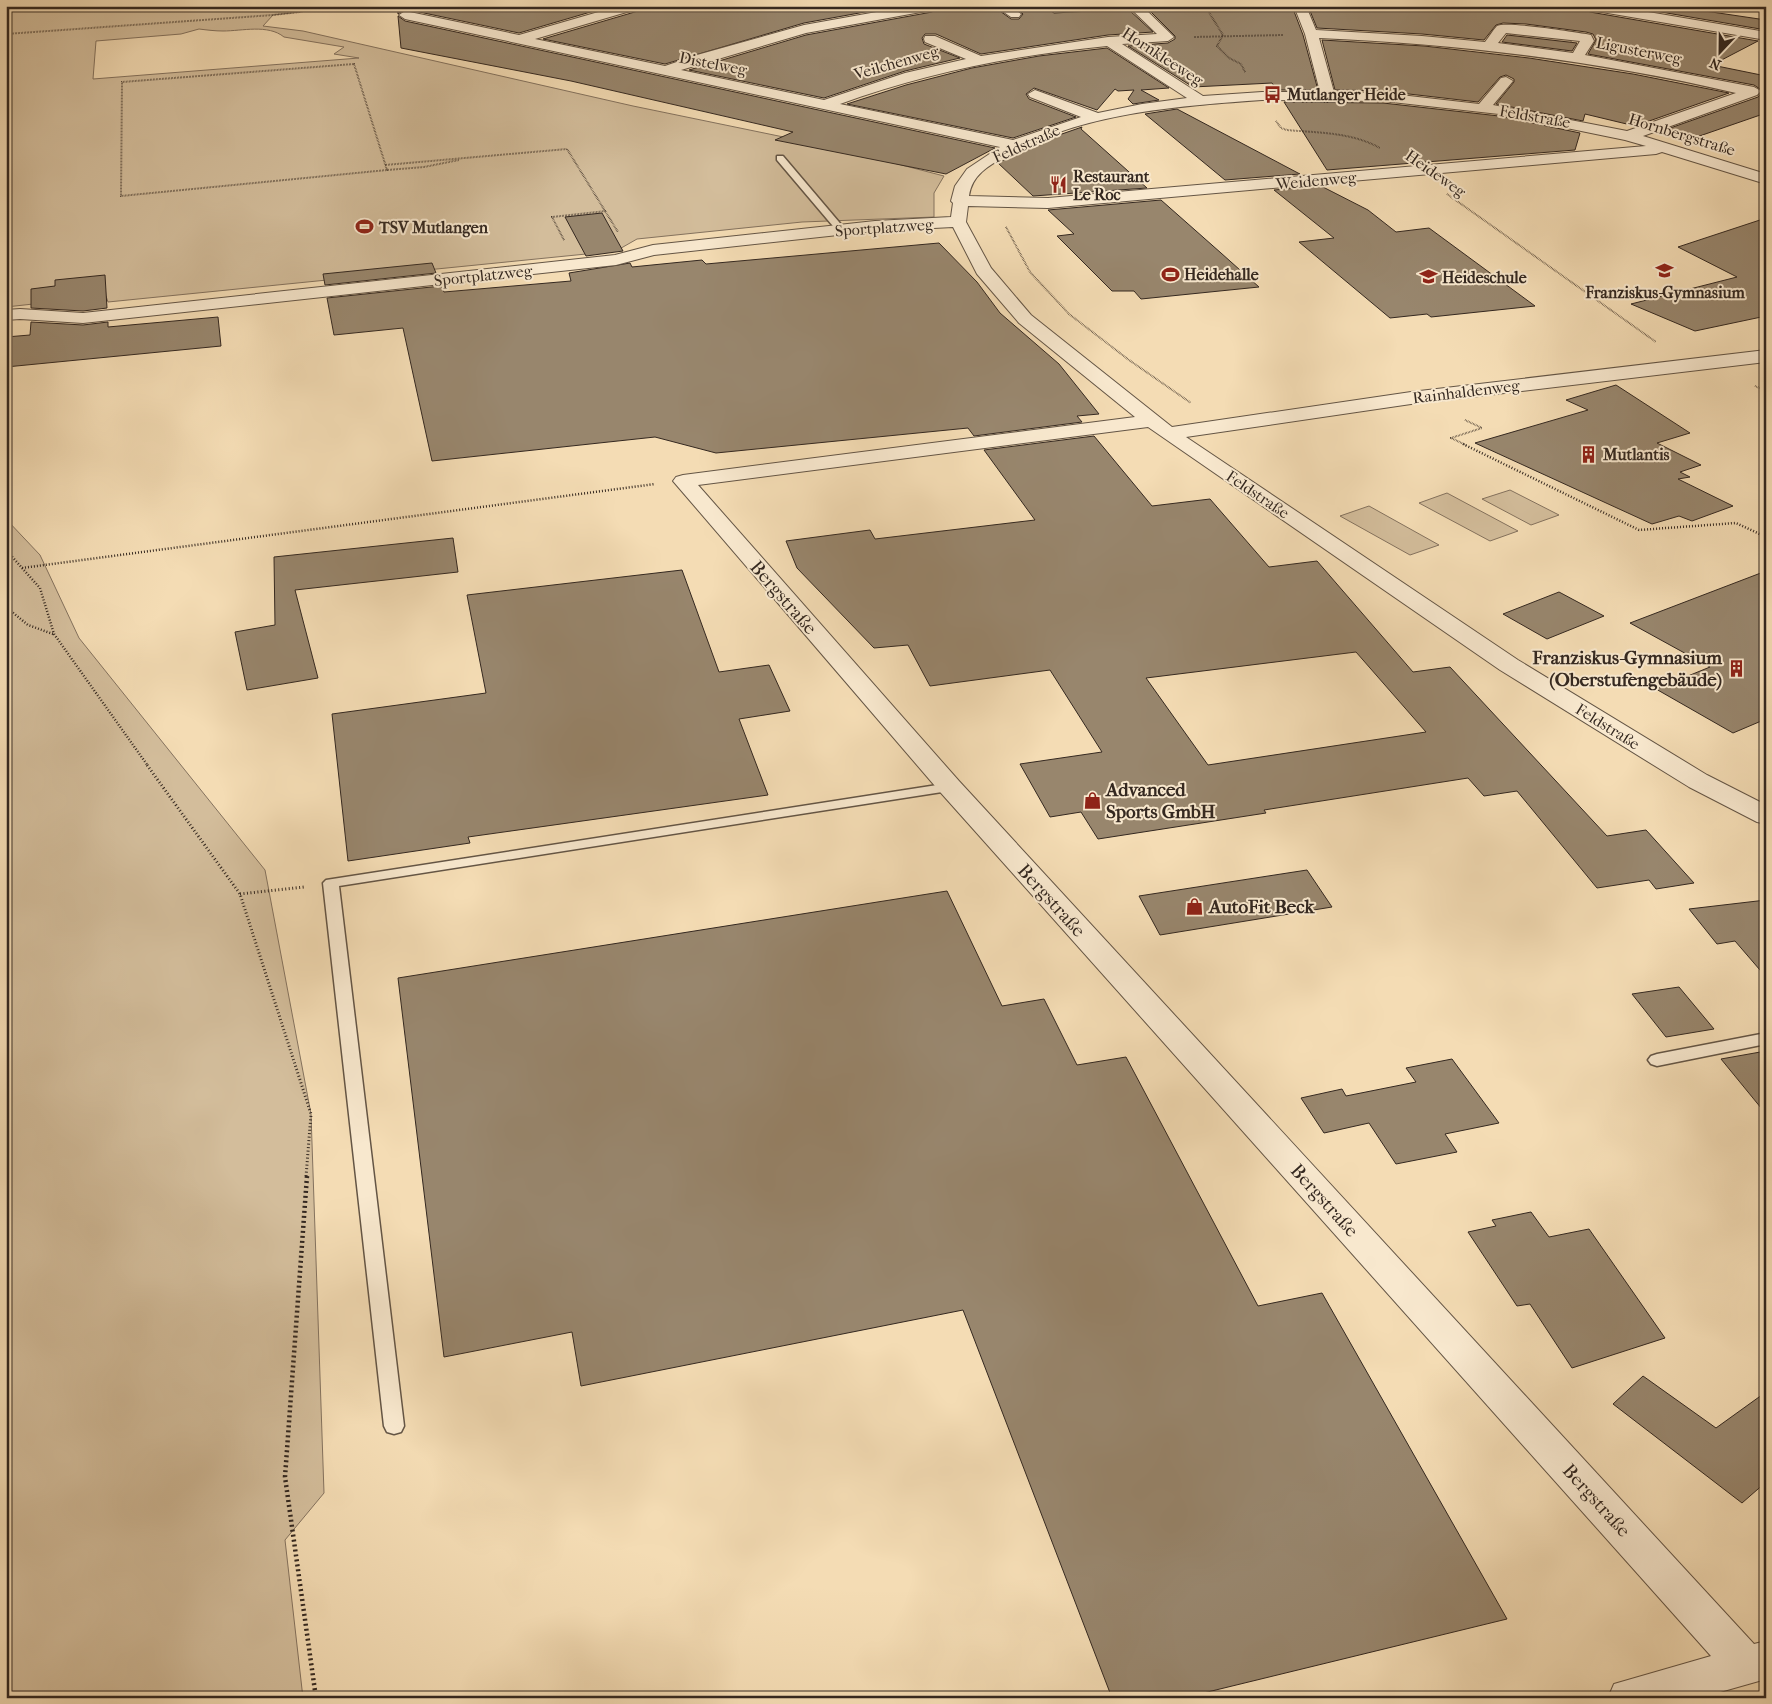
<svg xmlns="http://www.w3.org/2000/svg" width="1772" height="1704" viewBox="0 0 1772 1704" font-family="'IM FELL French Canon',serif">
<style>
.green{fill:#d3bd9b;stroke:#84725e;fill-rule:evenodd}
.building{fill:#98866d;stroke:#342820;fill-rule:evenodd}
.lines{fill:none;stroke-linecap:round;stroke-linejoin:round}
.lane-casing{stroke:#645545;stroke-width:3}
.street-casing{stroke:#645545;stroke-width:2}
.path-far3{stroke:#342820;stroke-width:2;stroke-dasharray:0.5 1;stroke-linecap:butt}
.path-far2{stroke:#342820;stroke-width:2.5;stroke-dasharray:1 2;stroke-linecap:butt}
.path-far1{stroke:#342820;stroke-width:3;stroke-dasharray:1 2.5;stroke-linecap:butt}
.path{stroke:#342820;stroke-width:4.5;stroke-dasharray:2 3;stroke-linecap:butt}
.lane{fill:#f8e8ce;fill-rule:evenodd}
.street{fill:#f8e8ce;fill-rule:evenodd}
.labels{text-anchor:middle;stroke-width:4;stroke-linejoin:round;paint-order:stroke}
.far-street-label{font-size:16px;fill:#342820;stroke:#f8e8ce}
.far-poi-label{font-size:16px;font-weight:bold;fill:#342820;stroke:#f8e8ce;text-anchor:start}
.street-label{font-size:19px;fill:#342820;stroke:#f8e8ce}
.poi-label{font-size:19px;font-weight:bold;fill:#342820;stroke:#f8e8ce;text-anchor:start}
</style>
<rect width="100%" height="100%" fill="#f4dcb4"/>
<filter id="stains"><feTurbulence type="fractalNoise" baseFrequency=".004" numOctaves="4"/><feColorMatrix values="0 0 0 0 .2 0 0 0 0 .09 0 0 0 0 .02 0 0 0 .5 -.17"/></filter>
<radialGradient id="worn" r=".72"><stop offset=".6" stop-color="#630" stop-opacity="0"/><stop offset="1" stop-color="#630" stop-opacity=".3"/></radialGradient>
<!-- green -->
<path class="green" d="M 6,6 L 319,6 L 300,12 L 273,15 L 263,26 L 303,31 L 633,106 L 832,147 L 944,176 L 934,193 L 934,217 L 802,222 L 637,239 L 616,251 L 108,302 L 106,296 L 6,307 ZM 199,29 C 207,30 215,31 223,31 C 242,31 268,24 284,37 L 344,47 L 334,54 L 359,58 L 93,79 L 96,41 L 181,34 Z
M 1511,33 L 1572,40 L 1565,52 L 1504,45 Z
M 1510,490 L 1559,515 L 1531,525 L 1482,499 Z
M 1447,493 L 1518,531 L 1490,541 L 1419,503 Z
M 1369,506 L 1439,545 L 1410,555 L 1340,516 Z
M 6,519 L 40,555 L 79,638 L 265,870 L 311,1114 L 324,1493 L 285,1540 L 303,1698 L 6,1698 Z"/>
<!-- building -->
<path class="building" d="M 397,6 L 611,6 L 519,33 L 405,9 L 398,14 Z
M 641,6 L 898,6 L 804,23 L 665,64 L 543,39 L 638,11 Z
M 940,6 L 993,6 L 1011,19 L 1019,19 L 1023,14 L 1014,6 L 1043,6 L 1054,13 L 1128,9 L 1153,32 L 1108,35 L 981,54 L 936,34 L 925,34 L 922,38 L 924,44 L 960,58 L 905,71 L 824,98 L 689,70 L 806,35 L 932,12 Z
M 1178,6 L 1292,6 L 1303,35 L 1318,90 L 1277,90 L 1272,83 L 1193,87 L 1128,46 L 1168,43 L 1175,39 L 1175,36 L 1147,8 Z
M 1308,6 L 1582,6 L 1590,12 L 1758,41 L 1712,65 L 1766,76 L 1766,113 L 1688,140 L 1659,132 L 1758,97 L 1763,91 L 1754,85 L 1588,54 L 1596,40 L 1593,34 L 1586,32 L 1526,24 L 1503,23 L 1496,25 L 1484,40 L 1422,34 L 1317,28 Z
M 1626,6 L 1671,6 L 1766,20 L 1766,30 Z
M 398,16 L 405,21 L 995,148 L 946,174 L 775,140 L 793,132 L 571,81 L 401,48 Z
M 1507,35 L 1577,43 L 1572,51 L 1502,42 Z
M 1322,40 L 1424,46 L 1529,58 L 1633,74 L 1729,93 L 1635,126 L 1585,114 L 1583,121 L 1496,104 L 1514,82 L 1514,79 L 1506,75 L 1500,77 L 1478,102 L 1383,91 L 1335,90 Z
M 1107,48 L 1169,88 L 1141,90 L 1159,100 L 1133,104 L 1128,99 L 1134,90 L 1118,91 L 1115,89 L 1097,110 L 1034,88 L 1026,94 L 1029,99 L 1076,117 L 1013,138 L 847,104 L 906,85 L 972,68 L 1039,56 Z
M 1284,102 L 1383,103 L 1499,116 L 1580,133 L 1575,150 L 1327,170 Z
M 1177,109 L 1298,173 L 1300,174 L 1225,180 L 1145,114 Z
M 1082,127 L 1081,129 L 1147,188 L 1033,196 L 998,163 L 1036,143 Z
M 1321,186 L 1368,210 L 1396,232 L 1429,228 L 1535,306 L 1431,317 L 1427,314 L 1390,318 L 1299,242 L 1334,238 L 1274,190 Z
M 1161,200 L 1221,253 L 1259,287 L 1141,299 L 1134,291 L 1112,291 L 1057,236 L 1074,234 L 1048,210 Z
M 602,213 L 623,251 L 586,256 L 565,217 Z
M 1766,218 L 1766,316 L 1695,331 L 1631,304 L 1737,277 L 1678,247 Z
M 939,243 L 977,282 L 1000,313 L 1059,364 L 1099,414 L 1077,416 L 1082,422 L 974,436 L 968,428 L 716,453 L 655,437 L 432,461 L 403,328 L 334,335 L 327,298 L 441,286 L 444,292 L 571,281 L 569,273 L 630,263 L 632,267 L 702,260 L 706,264 Z
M 432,263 L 436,273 L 325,285 L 323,274 Z
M 105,275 L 107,308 L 83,311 L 31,308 L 31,289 L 55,286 L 55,280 Z
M 218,317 L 221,346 L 6,367 L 6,337 L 30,335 L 31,322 L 83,325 L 108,322 L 108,327 Z
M 1616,385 L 1690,433 L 1657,443 L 1701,465 L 1680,472 L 1690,477 L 1678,479 L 1733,506 L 1692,521 L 1679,516 L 1652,524 L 1475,443 L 1588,410 L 1566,400 Z
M 1094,436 L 1152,506 L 1210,499 L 1269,567 L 1317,561 L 1413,672 L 1450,667 L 1607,836 L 1646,830 L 1694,883 L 1656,889 L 1649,880 L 1597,888 L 1517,791 L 1484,796 L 1468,778 L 1264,810 L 1266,813 L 1098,839 L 1081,812 L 1050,817 L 1020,764 L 1102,752 L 1050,670 L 930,686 L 908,645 L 874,648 L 797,568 L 786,541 L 870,530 L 875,539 L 1035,520 L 984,450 ZM 1356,652 L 1426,732 L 1208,765 L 1146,678 Z
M 453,538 L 458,572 L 295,590 L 318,678 L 247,690 L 235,632 L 275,625 L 274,557 Z
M 682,570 L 719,672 L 769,665 L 790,711 L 739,719 L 768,795 L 468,837 L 470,843 L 348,861 L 332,714 L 486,693 L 467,595 Z
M 1766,571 L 1766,719 L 1733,733 L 1656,689 L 1710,667 L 1630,623 Z
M 1559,592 L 1604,616 L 1547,639 L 1503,614 Z
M 1307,870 L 1332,907 L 1160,935 L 1139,896 Z
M 947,891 L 1002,1006 L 1044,999 L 1077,1065 L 1126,1057 L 1258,1306 L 1322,1293 L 1507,1619 L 1183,1698 L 1112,1698 L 963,1310 L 581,1386 L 572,1332 L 444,1357 L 398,978 Z
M 1766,900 L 1766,977 L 1735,941 L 1717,944 L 1689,909 Z
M 1679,987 L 1714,1029 L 1666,1037 L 1632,994 Z
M 1766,1051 L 1766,1114 L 1721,1059 Z
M 1452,1059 L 1499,1123 L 1445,1134 L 1457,1152 L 1396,1164 L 1369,1123 L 1324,1133 L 1301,1098 L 1342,1089 L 1346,1096 L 1416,1082 L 1406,1068 Z
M 1531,1212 L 1549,1237 L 1589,1229 L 1665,1338 L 1572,1368 L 1530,1304 L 1517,1306 L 1468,1232 L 1496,1226 L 1492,1220 Z
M 1643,1376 L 1716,1428 L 1766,1392 L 1766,1482 L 1742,1503 L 1613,1404 Z"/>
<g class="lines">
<defs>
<path id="lane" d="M 777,156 L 783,156 L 844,228 L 844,232 L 838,232 L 777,160 Z
M 950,783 L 955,784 L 957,787 L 955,790 L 339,886 L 404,1426 L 401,1432 L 394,1434 L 387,1432 L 384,1426 L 323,883 L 326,880 Z
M 1766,1033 L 1766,1044 L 1657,1066 L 1651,1064 L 1648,1060 L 1651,1056 L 1657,1054 Z"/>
<path id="street" d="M 619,6 L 639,6 L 637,9 L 535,39 L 665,66 L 697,55 L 804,25 L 910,6 L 938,6 L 932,10 L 806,33 L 681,70 L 824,100 L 905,73 L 966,59 L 925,42 L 924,39 L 925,36 L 935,36 L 981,56 L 1108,37 L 1157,34 L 1128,6 L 1142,6 L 1174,37 L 1168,41 L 1122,44 L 1203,96 L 1262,92 L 1320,92 L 1305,34 L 1294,6 L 1306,6 L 1316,30 L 1422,36 L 1485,42 C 1489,37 1493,30 1497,26 C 1506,21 1572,32 1586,34 L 1591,35 L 1594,41 L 1585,55 L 1754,87 L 1761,91 L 1757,95 L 1643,136 L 1766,174 L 1766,184 L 1662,152 L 1656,154 L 1048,208 L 968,206 L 966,222 L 991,268 L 1031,315 L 1172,427 L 1411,392 L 1766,350 L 1766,362 L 1411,404 L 1186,437 L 1518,660 L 1707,775 L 1766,805 L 1766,824 L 1757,822 L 1689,787 L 1500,670 L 1148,427 L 698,485 L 959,781 L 1754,1644 L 1766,1641 L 1766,1679 L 1699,1698 L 1608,1698 L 1614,1684 L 1711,1656 L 941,793 L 673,481 L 676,477 L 683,475 L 1135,417 L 1019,323 L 977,274 L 953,227 L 875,231 L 654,255 L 616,265 L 83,323 L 20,319 L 6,320 L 6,310 L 20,309 L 83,313 L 615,255 L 653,245 L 875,221 L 951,217 L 953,203 L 951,201 L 955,186 L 967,169 L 1000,147 L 405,19 L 399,15 L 405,11 L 519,35 ZM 1506,33 L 1580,41 L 1573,53 L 1498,43 ZM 1319,38 C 1460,44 1599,61 1736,93 L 1627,131 L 1493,105 L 1513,81 L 1506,77 L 1501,78 L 1479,104 L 1383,93 L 1334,92 ZM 1107,46 L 1187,98 L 1142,104 L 1098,113 L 1035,90 L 1028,94 L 1030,97 L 1081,117 L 1013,140 L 840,104 C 927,72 1015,55 1107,46 ZM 1262,100 L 1383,101 L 1499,114 L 1625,140 L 1646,146 L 1048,198 L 969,196 C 972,175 988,166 1006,156 C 1080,113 1178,106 1262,100 Z
M 995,6 L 1010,6 L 1021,14 L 1019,17 L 1011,17 Z
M 1584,6 L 1613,6 L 1766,32 L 1766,40 L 1590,10 Z"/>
</defs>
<!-- lane casing -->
<use href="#lane" class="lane-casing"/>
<!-- street casing -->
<use href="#street" class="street-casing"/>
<!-- path-far3 -->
<path class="path-far3" d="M 361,6 L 380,10
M 1205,6 L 1223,35 L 1217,46 L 1229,58 L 1241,64 L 1245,72
M 6,34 L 273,15 L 300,12 L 319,6
M 1194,37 L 1283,35
M 354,64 L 387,170 L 121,196 L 122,82 Z
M 1276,121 L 1281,128 L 1287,130 C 1319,133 1351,132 1380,148
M 385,165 L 567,149 L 618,232
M 387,170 L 424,167 L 459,160
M 1447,194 L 1656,342
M 1006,227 L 1030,272 L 1069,314 L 1129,360 L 1191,403
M 564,240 L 552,217 L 606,211
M 1755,386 L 1766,391
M 1465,420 L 1482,428 L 1451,438 L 1466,445"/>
<!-- path-far2 -->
<path class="path-far2" d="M 1463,444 L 1639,530 L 1736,523 L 1766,537
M 6,550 L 40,588 L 54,634 L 148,766
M 22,568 L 655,484
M 6,607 L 28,625 L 53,634"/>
<!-- path-far1 -->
<path class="path-far1" d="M 147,765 L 240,894 L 311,1114 L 306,1177
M 240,894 L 304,887"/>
<!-- path -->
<path class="path" d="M 307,1176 L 285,1477 L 316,1698"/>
<!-- lane -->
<use href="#lane" class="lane"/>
<!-- street -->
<use href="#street" class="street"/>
</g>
<!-- icons -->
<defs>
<symbol id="bus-bare" viewBox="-9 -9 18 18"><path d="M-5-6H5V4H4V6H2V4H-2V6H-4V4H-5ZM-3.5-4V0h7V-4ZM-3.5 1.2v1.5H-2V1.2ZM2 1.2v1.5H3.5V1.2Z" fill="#8f2418" stroke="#f8e8ce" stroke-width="2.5" paint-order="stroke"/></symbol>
<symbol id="restaurant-bare" viewBox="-9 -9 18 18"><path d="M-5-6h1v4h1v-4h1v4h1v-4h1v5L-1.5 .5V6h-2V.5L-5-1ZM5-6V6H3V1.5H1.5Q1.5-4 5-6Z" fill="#8f2418" stroke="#f8e8ce" stroke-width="2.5" paint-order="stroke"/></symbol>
<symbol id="stadium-bare" viewBox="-9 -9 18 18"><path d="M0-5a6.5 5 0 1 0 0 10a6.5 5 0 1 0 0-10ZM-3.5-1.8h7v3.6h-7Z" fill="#8f2418" stroke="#f8e8ce" stroke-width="2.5" paint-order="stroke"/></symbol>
<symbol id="school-bare" viewBox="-9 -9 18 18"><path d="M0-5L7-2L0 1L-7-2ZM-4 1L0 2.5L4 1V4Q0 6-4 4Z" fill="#8f2418" stroke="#f8e8ce" stroke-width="2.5" paint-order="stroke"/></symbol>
<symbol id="building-bare" viewBox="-9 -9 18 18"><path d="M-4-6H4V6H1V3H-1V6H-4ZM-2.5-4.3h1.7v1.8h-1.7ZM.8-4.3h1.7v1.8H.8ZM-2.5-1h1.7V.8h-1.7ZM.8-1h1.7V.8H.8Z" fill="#8f2418" stroke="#f8e8ce" stroke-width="2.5" paint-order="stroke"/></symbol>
<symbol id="shop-bare" viewBox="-9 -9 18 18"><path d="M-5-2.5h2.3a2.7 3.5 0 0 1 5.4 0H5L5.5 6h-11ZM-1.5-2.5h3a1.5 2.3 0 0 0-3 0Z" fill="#8f2418" stroke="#f8e8ce" stroke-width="2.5" paint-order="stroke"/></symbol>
</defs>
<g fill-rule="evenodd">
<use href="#bus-bare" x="1260" y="82" width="25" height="25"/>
<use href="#restaurant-bare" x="1046" y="172" width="25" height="25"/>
<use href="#stadium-bare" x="352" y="214" width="25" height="25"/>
<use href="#school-bare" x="1652" y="258" width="25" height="25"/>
<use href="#stadium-bare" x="1158" y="262" width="25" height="25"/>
<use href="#school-bare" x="1416" y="264" width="25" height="25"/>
<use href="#building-bare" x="1576" y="442" width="25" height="25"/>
<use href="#building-bare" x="1724" y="656" width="25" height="25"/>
<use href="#shop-bare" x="1080" y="788" width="25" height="25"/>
<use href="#shop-bare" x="1182" y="894" width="25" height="25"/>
</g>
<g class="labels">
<!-- far-street labels -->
<g class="far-street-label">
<text transform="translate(1639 50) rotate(11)" y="6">Ligusterweg</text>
<text transform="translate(1163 56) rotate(33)" y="6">Hornkleeweg</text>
<text transform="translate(896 62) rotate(-16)" y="6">Veilchenweg</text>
<text transform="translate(713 63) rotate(11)" y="6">Distelweg</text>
<text transform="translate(1535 116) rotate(10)" y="6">Feldstraße</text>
<text transform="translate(1682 134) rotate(17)" y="6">Hornbergstraße</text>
<text transform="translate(1026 143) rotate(-24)" y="6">Feldstraße</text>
<text transform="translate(1436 173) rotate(35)" y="6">Heideweg</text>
<text transform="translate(1316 180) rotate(-5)" y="6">Weidenweg</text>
<text transform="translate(884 227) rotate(-4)" y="6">Sportplatzweg</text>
<text transform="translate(483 275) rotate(-6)" y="6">Sportplatzweg</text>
<text transform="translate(1466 391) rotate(-7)" y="6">Rainhaldenweg</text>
<text transform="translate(1258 494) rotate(34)" y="6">Feldstraße</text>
<text transform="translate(1608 726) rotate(32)" y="6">Feldstraße</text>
</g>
<!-- far-poi labels -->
<g class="far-poi-label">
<text x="1287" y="100">Mutlanger Heide</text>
<text x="1073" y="182">Restaurant<tspan x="1073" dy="18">Le Roc</tspan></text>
<text x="379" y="233">TSV Mutlangen</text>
<text x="1184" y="280">Heidehalle</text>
<text x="1442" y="283">Heideschule</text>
<text x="1665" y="298" text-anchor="middle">Franziskus-Gymnasium</text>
<text x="1603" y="460">Mutlantis</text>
</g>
<!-- street labels -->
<g class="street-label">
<text transform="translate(784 597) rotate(49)" y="7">Bergstraße</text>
<text transform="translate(1052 900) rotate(48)" y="7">Bergstraße</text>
<text transform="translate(1325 1200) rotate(48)" y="7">Bergstraße</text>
<text transform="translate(1597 1500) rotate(48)" y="7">Bergstraße</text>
</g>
<!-- poi labels -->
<g class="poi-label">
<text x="1722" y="664" text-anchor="end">Franziskus-Gymnasium<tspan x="1722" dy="22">(Oberstufengebäude)</tspan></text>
<text x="1106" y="796">Advanced<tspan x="1106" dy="22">Sports GmbH</tspan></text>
<text x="1209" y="913">AutoFit Beck</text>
</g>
</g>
<!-- margin -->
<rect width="1772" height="1704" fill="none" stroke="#f4dcb4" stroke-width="25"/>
<rect x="8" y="8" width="1757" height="1689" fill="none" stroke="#342820" stroke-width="2.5"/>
<rect x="12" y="12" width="1747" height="1679" fill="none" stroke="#342820"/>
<!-- north arrow -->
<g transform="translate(1720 52) rotate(202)" stroke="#f8e8ce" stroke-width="4" paint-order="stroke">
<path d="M0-4L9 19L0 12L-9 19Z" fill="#342820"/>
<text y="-8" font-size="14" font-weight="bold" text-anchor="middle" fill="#342820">N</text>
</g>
<rect width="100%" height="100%" filter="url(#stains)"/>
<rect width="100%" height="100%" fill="url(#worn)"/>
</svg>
